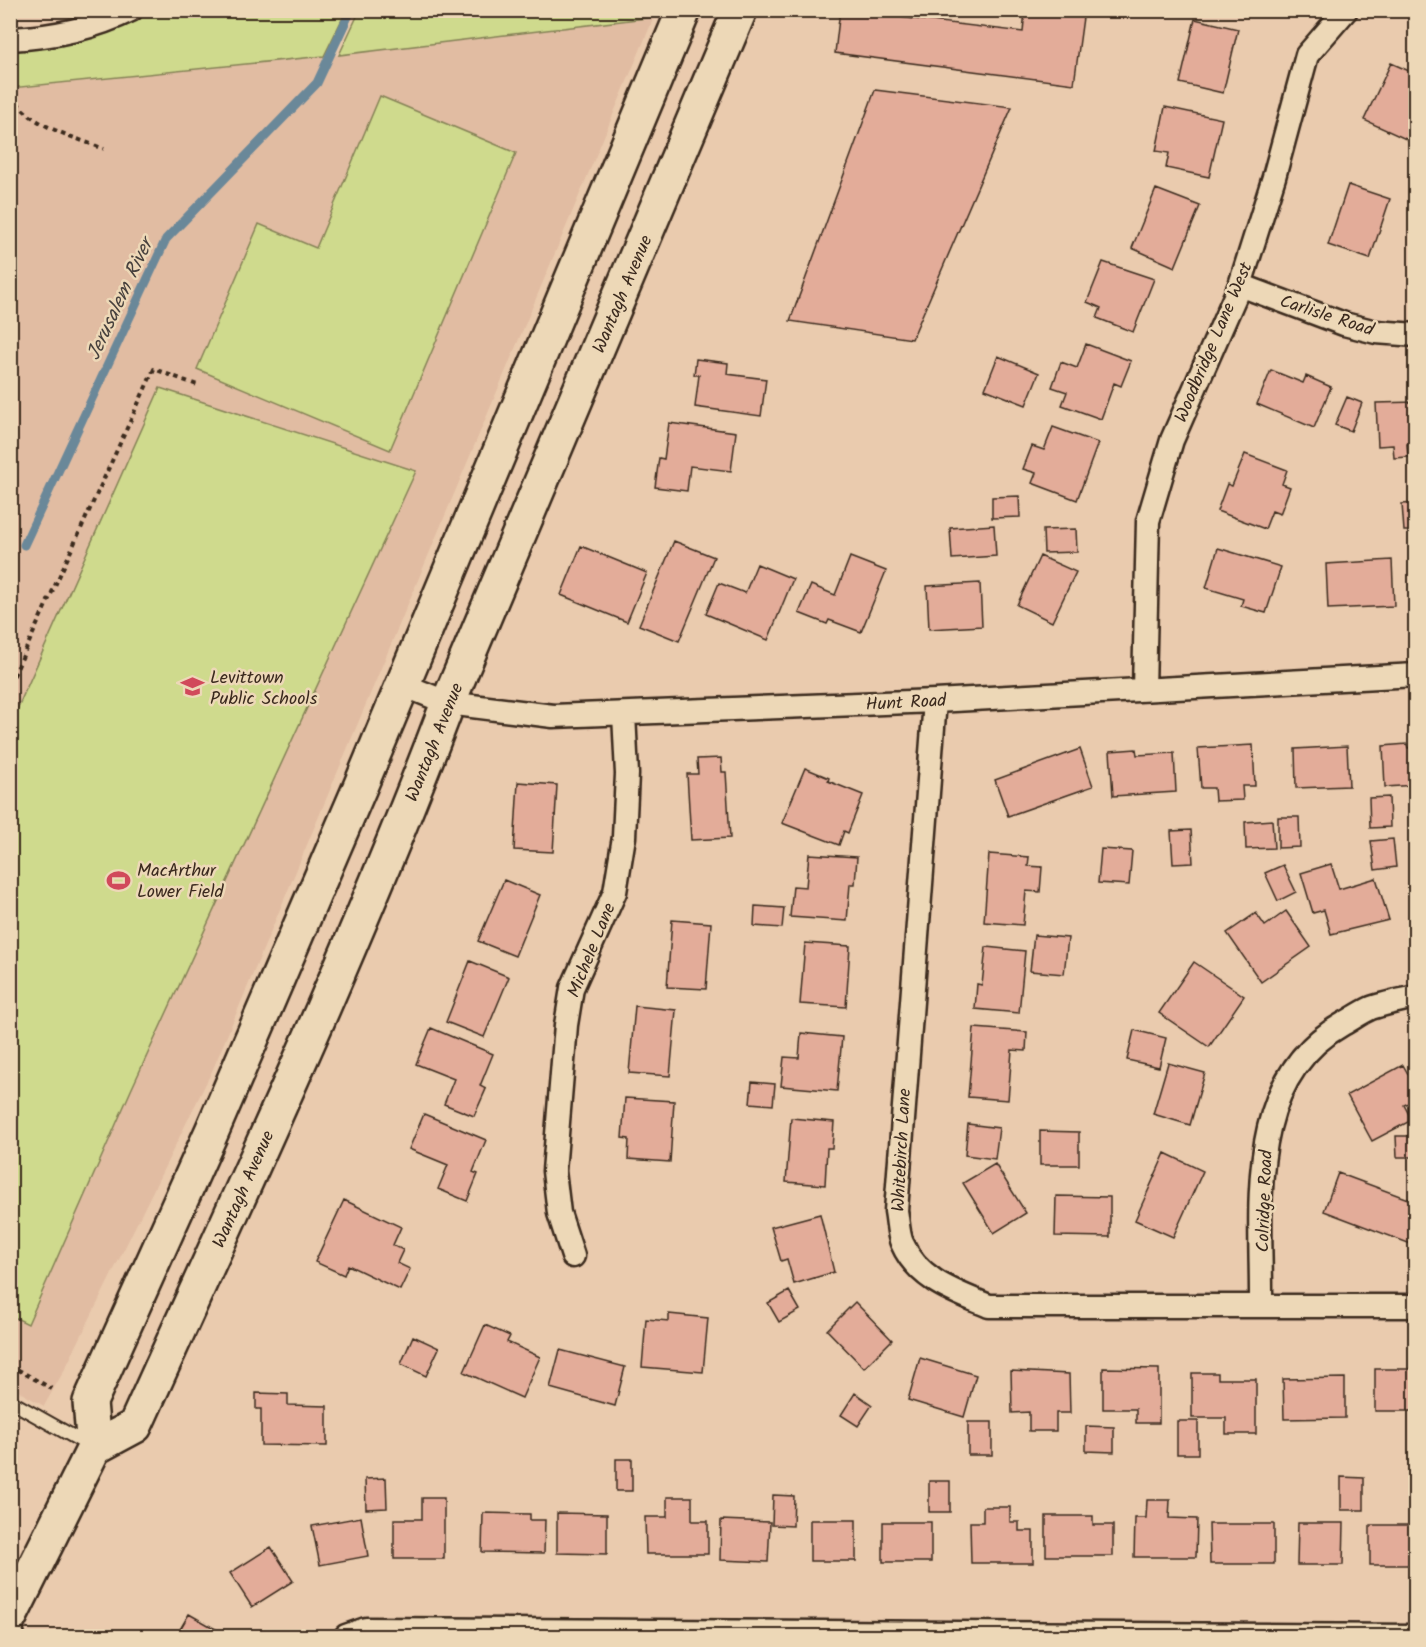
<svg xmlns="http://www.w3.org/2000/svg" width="1426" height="1647" viewBox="0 0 1426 1647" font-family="Kalam,sans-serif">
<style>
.built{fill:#e1bca2}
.green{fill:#cfda8d;stroke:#858256;stroke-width:1.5}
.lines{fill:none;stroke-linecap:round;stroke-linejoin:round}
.stream{stroke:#6b8899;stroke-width:9}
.building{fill:#e3ac99;stroke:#3b2a1e;stroke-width:1.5}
.service-casing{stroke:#3b2a1e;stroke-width:16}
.minor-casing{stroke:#3b2a1e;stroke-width:27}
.secondary-casing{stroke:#3b2a1e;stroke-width:38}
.path{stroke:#3b2a1e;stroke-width:4;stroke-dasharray:4.5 4.5;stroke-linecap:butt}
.service{stroke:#edd8b7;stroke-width:12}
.minor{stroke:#edd8b7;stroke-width:22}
.secondary{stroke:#edd8b7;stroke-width:33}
.labels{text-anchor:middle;stroke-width:5;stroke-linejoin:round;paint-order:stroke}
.street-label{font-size:18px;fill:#3b2a1e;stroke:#edd8b7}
.poi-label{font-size:18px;fill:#3b2a1e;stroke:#edd8b7;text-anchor:start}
.water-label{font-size:20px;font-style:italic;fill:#47413d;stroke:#edd8b7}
</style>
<rect width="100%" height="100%" fill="#eacbae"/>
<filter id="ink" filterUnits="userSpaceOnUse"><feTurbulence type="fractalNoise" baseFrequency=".0167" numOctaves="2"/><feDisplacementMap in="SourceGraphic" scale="12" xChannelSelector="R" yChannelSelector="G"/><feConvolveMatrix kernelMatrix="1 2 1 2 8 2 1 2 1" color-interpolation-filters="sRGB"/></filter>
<g filter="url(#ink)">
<!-- built -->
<path class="built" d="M 654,17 L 213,1069 L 66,1367 L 44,1406 L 11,1387 L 11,88 L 339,55 Z"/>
<!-- green -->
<path class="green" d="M 360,10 L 657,10 L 657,11 L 654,17 L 339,55 Z
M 143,11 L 346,11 L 324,56 L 11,88 L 10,43 L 105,29 Z
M 380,96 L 516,153 L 390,450 L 197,369 L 259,224 L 316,248 Z
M 160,388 L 416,471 L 132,1088 L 28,1324 L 10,1315 L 11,723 Z"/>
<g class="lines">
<!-- stream -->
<path class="stream" d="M 24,545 L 166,239 L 317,83 L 351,10"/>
</g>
<!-- building -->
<path class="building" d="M 840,10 L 1023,32 L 1025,10 L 1084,10 L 1074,84 L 835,53 Z
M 1195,19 L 1238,29 L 1223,93 L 1180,83 Z
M 1391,63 L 1416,74 L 1416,123 L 1408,140 L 1364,120 Z
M 875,90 L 1012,107 L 912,339 L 790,321 Z
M 1165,107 L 1222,119 L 1209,177 L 1166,168 L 1169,153 L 1156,151 Z
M 1348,185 L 1390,199 L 1370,259 L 1328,245 Z
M 1156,189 L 1200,206 L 1175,267 L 1132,248 Z
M 1103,262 L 1154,279 L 1133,332 L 1097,318 L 1101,308 L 1087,302 Z
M 1086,344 L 1131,361 L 1121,386 L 1114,383 L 1101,419 L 1062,405 L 1067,392 L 1052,387 L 1061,362 L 1077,368 Z
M 998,356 L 1039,373 L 1026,405 L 985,389 Z
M 696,359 L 728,363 L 727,374 L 766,379 L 761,416 L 695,407 L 699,375 L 694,375 Z
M 1271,370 L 1303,383 L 1306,376 L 1331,387 L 1314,428 L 1257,404 Z
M 1347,397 L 1362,403 L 1351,431 L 1335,425 Z
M 1416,402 L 1416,444 L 1407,444 L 1408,457 L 1394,458 L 1393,445 L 1378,446 L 1376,403 Z
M 669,423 L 736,432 L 731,471 L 690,466 L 687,491 L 655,487 L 659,458 L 664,459 Z
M 1053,427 L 1098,443 L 1077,500 L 1032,483 L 1036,473 L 1023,469 L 1032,446 L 1044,450 Z
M 1245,454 L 1287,470 L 1282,484 L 1290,487 L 1280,514 L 1272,511 L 1265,529 L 1217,511 L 1227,484 L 1232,486 Z
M 1019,496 L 1020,517 L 992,518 L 992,497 Z
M 1416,503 L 1416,531 L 1404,531 L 1402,504 Z
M 994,525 L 996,556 L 952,559 L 950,528 Z
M 1076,529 L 1077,552 L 1044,553 L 1043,530 Z
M 674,541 L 714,557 L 679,641 L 639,625 Z
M 581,546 L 647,573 L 627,622 L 561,595 Z
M 1218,548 L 1281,567 L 1266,613 L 1241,606 L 1243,599 L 1206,588 Z
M 1040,556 L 1076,572 L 1052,622 L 1017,605 Z
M 850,557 L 886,571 L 861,632 L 829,620 L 827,624 L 799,613 L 811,585 L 835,595 Z
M 1392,560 L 1394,606 L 1328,609 L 1326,564 Z
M 757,564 L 793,579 L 768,640 L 706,614 L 719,583 L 745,593 Z
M 980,583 L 982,626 L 929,629 L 927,586 Z
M 1407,744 L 1408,748 L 1416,747 L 1416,785 L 1385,787 L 1383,746 Z
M 1253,745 L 1255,786 L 1242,786 L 1243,800 L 1215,801 L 1214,788 L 1201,788 L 1198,748 Z
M 1347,746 L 1349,786 L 1296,788 L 1295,749 Z
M 1080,749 L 1093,786 L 1008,816 L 995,780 Z
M 1136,749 L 1137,755 L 1174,753 L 1176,792 L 1113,796 L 1110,751 Z
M 721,758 L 722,772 L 726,772 L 730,838 L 691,840 L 687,774 L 698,774 L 697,759 Z
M 805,768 L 829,778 L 828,781 L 863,795 L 848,833 L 844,831 L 839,845 L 782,823 Z
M 518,782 L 557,785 L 553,852 L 514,850 Z
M 1389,797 L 1390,827 L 1370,828 L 1369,798 Z
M 1278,817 L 1299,817 L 1300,847 L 1278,848 Z
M 1272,820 L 1274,848 L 1246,849 L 1245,822 Z
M 1191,830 L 1193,863 L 1173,864 L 1171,831 Z
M 1393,839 L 1396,867 L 1375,870 L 1371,841 Z
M 1101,849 L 1132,851 L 1129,885 L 1098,883 Z
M 809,854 L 857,857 L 855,884 L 850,884 L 847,921 L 790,917 L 793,886 L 806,887 Z
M 989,854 L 1029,857 L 1028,866 L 1042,867 L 1040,892 L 1026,891 L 1023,925 L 984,922 Z
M 1331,864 L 1339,889 L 1376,878 L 1389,920 L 1331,934 L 1324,910 L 1313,913 L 1301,873 Z
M 1283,865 L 1296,892 L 1278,901 L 1265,873 Z
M 504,880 L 540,895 L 515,956 L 478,941 Z
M 755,906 L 784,908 L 782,928 L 754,926 Z
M 1286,911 L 1311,947 L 1261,982 L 1227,933 L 1256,913 L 1265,926 Z
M 672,920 L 711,923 L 706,989 L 667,987 Z
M 1034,935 L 1068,938 L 1064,974 L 1030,971 Z
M 805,943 L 850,946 L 846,1007 L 800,1004 Z
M 986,947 L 1025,951 L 1019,1013 L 975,1009 L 977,984 L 982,985 Z
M 470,961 L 509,977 L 484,1037 L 446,1022 Z
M 1194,962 L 1244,996 L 1209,1047 L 1159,1013 Z
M 635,1006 L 676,1010 L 670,1076 L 629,1073 Z
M 431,1028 L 493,1054 L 480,1086 L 486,1089 L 474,1116 L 444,1104 L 454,1079 L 416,1064 Z
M 974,1028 L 1027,1032 L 1026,1051 L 1012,1050 L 1008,1100 L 968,1097 Z
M 1134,1030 L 1166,1038 L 1159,1067 L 1127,1060 Z
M 801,1033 L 842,1037 L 837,1091 L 781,1086 L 784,1057 L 799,1058 Z
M 1168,1063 L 1205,1073 L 1190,1125 L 1153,1114 Z
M 1403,1065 L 1416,1088 L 1416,1099 L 1404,1105 L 1412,1120 L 1372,1141 L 1347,1095 Z
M 752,1082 L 775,1084 L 773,1105 L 750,1103 Z
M 625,1098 L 674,1101 L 670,1162 L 628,1159 L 629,1139 L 622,1138 Z
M 424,1114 L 486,1140 L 473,1172 L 478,1174 L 467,1201 L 438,1189 L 448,1165 L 409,1149 Z
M 791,1118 L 834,1122 L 832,1148 L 827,1148 L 825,1185 L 786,1182 Z
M 968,1124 L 999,1128 L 995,1159 L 965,1155 Z
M 1040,1131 L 1079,1132 L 1079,1165 L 1040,1165 Z
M 1396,1136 L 1416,1136 L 1416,1157 L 1397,1157 Z
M 1165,1153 L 1203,1171 L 1173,1237 L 1135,1220 Z
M 995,1164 L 1026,1213 L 994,1233 L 963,1183 Z
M 1338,1173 L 1416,1202 L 1416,1246 L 1324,1211 Z
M 1056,1196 L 1110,1197 L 1110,1237 L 1055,1236 Z
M 344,1200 L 401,1227 L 393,1245 L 403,1250 L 397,1263 L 410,1269 L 400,1290 L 348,1265 L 344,1275 L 315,1262 Z
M 820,1214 L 834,1272 L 794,1284 L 787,1259 L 781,1261 L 771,1227 Z
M 789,1291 L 800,1310 L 779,1322 L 768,1303 Z
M 855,1302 L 892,1340 L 864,1368 L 827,1330 Z
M 669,1314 L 708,1318 L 703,1372 L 642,1367 L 646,1319 L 669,1321 Z
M 485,1325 L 510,1336 L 507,1342 L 540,1357 L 522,1398 L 464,1372 Z
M 413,1336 L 439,1348 L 426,1376 L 401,1364 Z
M 560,1350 L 625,1367 L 615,1406 L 550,1388 Z
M 920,1358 L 976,1375 L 964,1417 L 908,1400 Z
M 1103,1368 L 1159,1369 L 1159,1423 L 1136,1423 L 1136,1409 L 1103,1409 Z
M 1375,1369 L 1416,1369 L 1416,1411 L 1375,1411 Z
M 1011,1371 L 1069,1374 L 1070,1413 L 1056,1413 L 1056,1431 L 1029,1431 L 1029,1412 L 1012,1413 Z
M 1192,1373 L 1218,1373 L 1218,1379 L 1256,1379 L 1256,1434 L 1226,1434 L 1226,1418 L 1192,1418 Z
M 1345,1378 L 1345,1418 L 1284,1419 L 1283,1379 Z
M 256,1393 L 288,1394 L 288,1405 L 327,1406 L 327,1446 L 261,1445 L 261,1409 L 256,1409 Z
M 855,1393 L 872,1405 L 858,1426 L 841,1415 Z
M 1177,1421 L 1198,1421 L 1198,1454 L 1177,1454 Z
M 968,1422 L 992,1422 L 992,1455 L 968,1455 Z
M 1086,1426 L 1114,1427 L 1114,1452 L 1086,1451 Z
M 616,1459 L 632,1459 L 632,1491 L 616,1491 Z
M 1341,1477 L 1364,1478 L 1364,1510 L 1341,1510 Z
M 386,1478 L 387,1508 L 366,1509 L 365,1479 Z
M 929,1481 L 950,1481 L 950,1512 L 929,1512 Z
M 773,1495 L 794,1496 L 793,1526 L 772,1525 Z
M 667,1497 L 692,1497 L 692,1521 L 708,1521 L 708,1554 L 646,1554 L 645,1517 L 667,1517 Z
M 422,1498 L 444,1498 L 444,1559 L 394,1559 L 394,1519 L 422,1519 Z
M 1147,1500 L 1170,1500 L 1169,1518 L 1197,1519 L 1196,1557 L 1134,1557 L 1135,1518 L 1146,1518 Z
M 983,1507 L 1010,1507 L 1010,1522 L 1019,1522 L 1019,1531 L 1033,1531 L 1033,1563 L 971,1563 L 970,1522 L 983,1522 Z
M 483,1513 L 530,1514 L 530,1520 L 545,1520 L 544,1553 L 482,1552 Z
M 557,1513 L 607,1514 L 607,1554 L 557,1553 Z
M 1046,1516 L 1093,1516 L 1093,1525 L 1113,1525 L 1113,1556 L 1046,1556 Z
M 361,1517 L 368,1556 L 320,1565 L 312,1526 Z
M 721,1520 L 770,1522 L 768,1562 L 720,1560 Z
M 810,1520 L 856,1520 L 856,1561 L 810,1561 Z
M 883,1522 L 931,1522 L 931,1562 L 883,1562 Z
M 1298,1523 L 1344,1523 L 1343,1565 L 1297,1565 Z
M 1209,1524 L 1274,1524 L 1274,1564 L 1210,1564 Z
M 1370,1525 L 1416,1525 L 1416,1565 L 1370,1565 Z
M 271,1547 L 293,1581 L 252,1607 L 230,1573 Z
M 189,1614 L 228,1636 L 176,1636 Z"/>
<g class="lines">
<defs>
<path id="service" d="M 10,1401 L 90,1446"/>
<path id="minor" d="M 10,39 C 53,37 93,29 131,10
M 1240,285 L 1344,324 L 1376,332 L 1416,335
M 401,684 L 448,703 L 553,716 L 935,701 L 1416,675
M 1144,689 L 1148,521 L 1172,440 L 1240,285 L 1274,177 L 1307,55 L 1346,10
M 935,701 L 896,1211 C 898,1221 898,1234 902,1243 C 918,1280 955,1292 989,1306 L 1416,1306
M 573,1256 L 559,1213 L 554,1171 L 566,1025 L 572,988 L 615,892 L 624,837 L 627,774 L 624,714
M 1261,1305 C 1262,1208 1243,1080 1343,1024 C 1352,1019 1362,1012 1371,1008 C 1385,1003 1401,1000 1416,997
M 10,1635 L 13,1636
M 346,1636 L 366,1629 L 1416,1636"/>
<path id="secondary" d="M 94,1448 L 135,1426 C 243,1187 355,949 448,703 L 740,10
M 10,1617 L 94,1448 L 90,1402 L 212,1131 L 360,787 L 684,10"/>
</defs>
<!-- service casing -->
<use href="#service" class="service-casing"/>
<!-- minor casing -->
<use href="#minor" class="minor-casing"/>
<!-- secondary casing -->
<use href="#secondary" class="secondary-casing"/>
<!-- path -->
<path class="path" d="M 10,86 C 18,124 73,136 104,149
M 10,684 L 154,369 L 197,385
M 10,1365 L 52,1389"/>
<!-- service -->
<use href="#service" class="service"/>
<!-- minor -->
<use href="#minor" class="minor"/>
<!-- secondary -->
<use href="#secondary" class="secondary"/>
</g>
</g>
<!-- icons -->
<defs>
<symbol id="school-bare" viewBox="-9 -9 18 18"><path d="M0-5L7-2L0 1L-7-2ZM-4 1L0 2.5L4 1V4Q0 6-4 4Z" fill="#d1495b" stroke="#edd8b7" stroke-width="2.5" paint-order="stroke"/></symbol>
<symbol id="stadium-bare" viewBox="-9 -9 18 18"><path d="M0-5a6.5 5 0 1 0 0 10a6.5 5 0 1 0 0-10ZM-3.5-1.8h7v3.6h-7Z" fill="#d1495b" stroke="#edd8b7" stroke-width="2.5" paint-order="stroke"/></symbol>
</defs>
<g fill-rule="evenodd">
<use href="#school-bare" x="176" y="670" width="33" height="33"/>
<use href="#stadium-bare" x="102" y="864" width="33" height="33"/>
</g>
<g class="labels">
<!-- street labels -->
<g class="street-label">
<text transform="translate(622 294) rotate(-67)" y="6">Wantagh Avenue</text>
<text transform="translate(1327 315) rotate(18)" y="6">Carlisle Road</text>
<text transform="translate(1213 342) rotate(-67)" y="6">Woodbridge Lane West</text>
<text transform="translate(906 702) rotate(-3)" y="6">Hunt Road</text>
<text transform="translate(434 742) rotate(-68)" y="6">Wantagh Avenue</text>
<text transform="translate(591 950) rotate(-68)" y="6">Michele Lane</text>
<text transform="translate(901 1150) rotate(-87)" y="6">Whitebirch Lane</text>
<text transform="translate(243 1189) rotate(-66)" y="6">Wantagh Avenue</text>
<text transform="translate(1264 1201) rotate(-88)" y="6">Colridge Road</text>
</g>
<!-- poi labels -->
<g class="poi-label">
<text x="210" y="683">Levittown<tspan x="210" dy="21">Public Schools</tspan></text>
<text x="137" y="876">MacArthur<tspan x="137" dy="21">Lower Field</tspan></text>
</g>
<!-- water labels -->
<g class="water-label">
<text transform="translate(119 299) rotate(-65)" y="7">Jerusalem River</text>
</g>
</g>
<!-- margin -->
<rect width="1426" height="1647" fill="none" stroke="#edd8b7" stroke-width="36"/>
<rect x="18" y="18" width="1390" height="1611" fill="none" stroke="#3b2a1e" stroke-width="2" filter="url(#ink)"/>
</svg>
